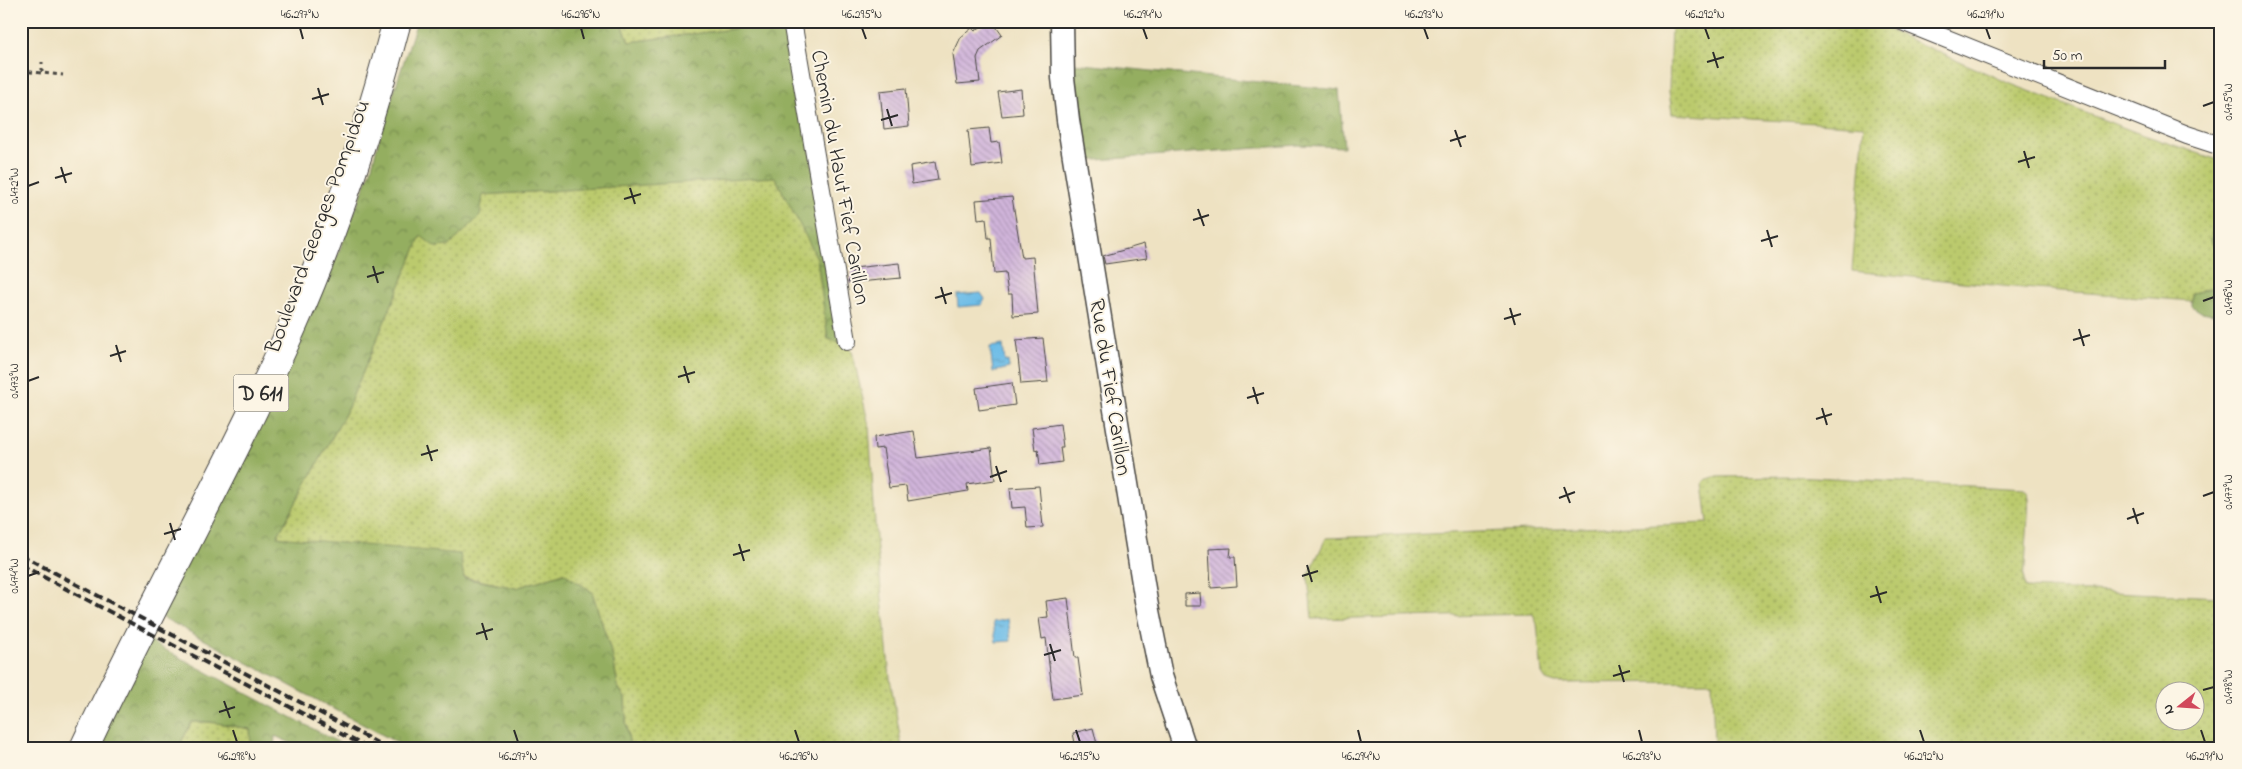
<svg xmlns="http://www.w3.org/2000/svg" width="2242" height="769" viewBox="0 0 2242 769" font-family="'Indie Flower',sans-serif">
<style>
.grass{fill:url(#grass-dots);stroke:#737a4c;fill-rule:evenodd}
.forest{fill:url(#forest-crowns);stroke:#606c46}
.water{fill:url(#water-ripples);stroke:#4c7489}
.building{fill:url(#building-back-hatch)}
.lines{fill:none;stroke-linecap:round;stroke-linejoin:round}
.minor-casing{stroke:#484642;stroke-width:20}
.tertiary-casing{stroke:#484642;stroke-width:25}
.primary-casing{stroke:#484642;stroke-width:30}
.path{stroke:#484642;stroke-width:3;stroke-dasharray:4 4;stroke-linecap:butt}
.minor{stroke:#fff;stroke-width:18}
.tertiary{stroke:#fff;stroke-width:22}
.primary{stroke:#fff;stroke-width:28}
.rail{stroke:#2b2b2b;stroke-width:4;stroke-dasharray:8 4;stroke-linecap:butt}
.ticks{fill:none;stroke:#2b2b2b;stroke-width:2}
.labels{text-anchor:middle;stroke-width:4;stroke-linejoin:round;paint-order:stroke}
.shield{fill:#fcf5e5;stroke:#6a6863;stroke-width:1}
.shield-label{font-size:21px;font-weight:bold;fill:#2b2b2b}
.street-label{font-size:22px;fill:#2b2b2b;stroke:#fcf5e5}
.neatline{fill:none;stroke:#2b2b2b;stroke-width:2}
.ticks-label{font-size:12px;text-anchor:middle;fill:#2b2b2b}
</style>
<defs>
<pattern id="grass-dots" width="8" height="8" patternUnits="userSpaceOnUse" patternTransform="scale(1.25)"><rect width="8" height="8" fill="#bbca6d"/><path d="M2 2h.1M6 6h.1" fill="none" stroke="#98a45a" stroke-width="1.8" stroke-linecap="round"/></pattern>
<pattern id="forest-crowns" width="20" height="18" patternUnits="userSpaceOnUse" patternTransform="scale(1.25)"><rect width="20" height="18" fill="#94ae60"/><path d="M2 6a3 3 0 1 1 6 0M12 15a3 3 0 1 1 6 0" fill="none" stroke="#798e4f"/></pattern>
<pattern id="water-ripples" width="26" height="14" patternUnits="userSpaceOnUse" patternTransform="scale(1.25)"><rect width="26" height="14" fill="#6cbce7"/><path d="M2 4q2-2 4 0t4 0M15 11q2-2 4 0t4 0" fill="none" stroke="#5999bb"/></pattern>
<pattern id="building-back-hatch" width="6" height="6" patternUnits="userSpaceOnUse" patternTransform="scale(1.25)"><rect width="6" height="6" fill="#d1b5db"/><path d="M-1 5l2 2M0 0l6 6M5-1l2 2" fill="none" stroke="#aa93b2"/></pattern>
</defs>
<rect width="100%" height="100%" fill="#fcf5e5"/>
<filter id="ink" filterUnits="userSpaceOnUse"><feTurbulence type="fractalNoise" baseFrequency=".02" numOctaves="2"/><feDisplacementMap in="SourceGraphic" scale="10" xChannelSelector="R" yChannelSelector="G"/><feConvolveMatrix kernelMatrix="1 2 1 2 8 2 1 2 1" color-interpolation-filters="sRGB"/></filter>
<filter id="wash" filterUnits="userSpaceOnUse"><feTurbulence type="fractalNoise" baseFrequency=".0096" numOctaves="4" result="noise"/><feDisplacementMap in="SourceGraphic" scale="20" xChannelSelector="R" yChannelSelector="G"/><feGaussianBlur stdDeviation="1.12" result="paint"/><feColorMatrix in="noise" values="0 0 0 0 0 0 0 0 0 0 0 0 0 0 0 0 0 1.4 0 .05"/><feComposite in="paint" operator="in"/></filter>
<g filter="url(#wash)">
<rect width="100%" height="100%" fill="#eee2c2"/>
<!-- grass -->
<path class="grass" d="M 621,21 L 743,21 L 733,29 L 629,42 Z
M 1671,21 L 1868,21 L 2011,84 L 2135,132 L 2221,161 L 2221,203 L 2214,219 L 2211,240 L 2217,255 L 2216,288 L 2192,293 L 2192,301 L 2023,288 L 1852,271 L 1864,126 L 1672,114 L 1669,91 Z
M 776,176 L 817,258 L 828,339 L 843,343 L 852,351 L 869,426 L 876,539 L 890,678 L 902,748 L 630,748 L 626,721 L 625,698 L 618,687 L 613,658 L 592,592 L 564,573 L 516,588 L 277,537 L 345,414 L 421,235 L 483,195 Z
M 1796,476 L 2024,489 L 2028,492 L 2029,499 L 2024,583 L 2025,588 L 2221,597 L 2221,748 L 1720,748 L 1714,745 L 1712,682 L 1555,683 L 1546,680 L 1542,674 L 1537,624 L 1533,614 L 1312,619 L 1308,576 L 1326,538 L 1708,523 L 1703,483 L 1705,480 L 1714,477 ZM 2164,692 L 2194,692 L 2194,722 L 2164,722 Z
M 192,722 L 211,722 L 251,729 L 251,748 L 178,748 Z"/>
<!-- forest -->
<path class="forest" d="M 417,21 L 621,21 L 629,42 L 733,29 L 743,21 L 788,21 L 843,343 L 828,339 L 817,258 L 775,177 L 483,195 L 480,216 L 449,246 L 435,247 L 421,236 L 345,414 L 277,537 L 460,554 L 464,578 L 516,588 L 564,573 L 592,592 L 613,658 L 618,687 L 625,698 L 626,721 L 630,748 L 407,748 L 158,615 L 309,318 L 340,249 L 371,170 L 381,131 Z
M 1073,63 L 1339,90 L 1344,147 L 1298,145 L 1084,161 Z
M 2221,203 L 2221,315 L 2201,312 L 2192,306 L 2192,293 L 2216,288 L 2217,255 L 2211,240 L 2214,219 Z
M 147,640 L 349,748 L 302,748 L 275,736 L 274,748 L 251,748 L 250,729 L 211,722 L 192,722 L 178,748 L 92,748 Z"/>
<!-- water -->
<path class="water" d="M 981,293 L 985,299 L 982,305 L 958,307 L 957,295 Z
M 1003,345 L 1005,362 L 1008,361 L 1009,368 L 993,372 L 990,347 Z
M 1008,619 L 1011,641 L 996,642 L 993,622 Z"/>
<g id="blocks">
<!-- building -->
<path class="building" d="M 989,21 L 992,21 L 1002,35 L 980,51 L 977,58 L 980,82 L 957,84 L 953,54 L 961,37 L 972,28 L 975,31 Z
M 906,88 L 909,126 L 884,129 L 880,91 Z
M 1021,89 L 1023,114 L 1002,116 L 998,92 Z
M 989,128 L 991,143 L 999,142 L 1002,163 L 972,167 L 968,130 Z
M 935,162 L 938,180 L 912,184 L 910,166 Z
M 1012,197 L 1022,258 L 1033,257 L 1038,314 L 1013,316 L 1012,294 L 1008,294 L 1005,273 L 994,274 L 991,238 L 988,238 L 986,218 L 978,219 L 976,200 Z
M 1144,244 L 1147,258 L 1105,264 L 1103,256 Z
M 899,263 L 901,278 L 848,283 L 854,268 Z
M 1043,338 L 1048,382 L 1021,384 L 1016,340 Z
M 1012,383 L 1015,405 L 979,410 L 976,388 Z
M 1060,424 L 1063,447 L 1060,447 L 1062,462 L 1040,465 L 1038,449 L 1035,450 L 1032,428 Z
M 914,431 L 918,458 L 991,448 L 995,480 L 967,484 L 968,491 L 908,501 L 906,486 L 889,488 L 883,448 L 875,449 L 874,437 Z
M 1039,486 L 1043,527 L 1027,528 L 1025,507 L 1012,508 L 1010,488 Z
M 1231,548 L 1230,557 L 1235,557 L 1237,586 L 1211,588 L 1209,549 Z
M 1200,593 L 1201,606 L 1185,606 L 1185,594 Z
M 1068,598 L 1075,658 L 1078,658 L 1083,695 L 1053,699 L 1046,638 L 1042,639 L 1039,618 L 1048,617 L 1046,601 Z
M 1093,728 L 1098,748 L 1076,748 L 1073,733 Z"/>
</g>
</g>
<g filter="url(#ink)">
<use href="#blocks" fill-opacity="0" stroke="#484642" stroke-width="1"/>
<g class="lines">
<defs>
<path id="minor" d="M 792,21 L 847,341
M 1902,21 L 2187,135 L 2221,146"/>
<path id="tertiary" d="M 1062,21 L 1063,78 L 1068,120 L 1146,601 L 1161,676 L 1185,748"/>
<path id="primary" d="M 84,748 C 151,605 230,467 294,323 C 337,226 370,123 397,21"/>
</defs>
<!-- minor casing -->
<use href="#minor" class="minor-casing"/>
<!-- tertiary casing -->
<use href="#tertiary" class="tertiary-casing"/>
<!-- primary casing -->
<use href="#primary" class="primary-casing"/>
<!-- path -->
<path class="path" d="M 21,71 L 63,75
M 42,72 L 42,62"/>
<!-- minor -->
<use href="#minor" class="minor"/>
<!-- tertiary -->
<use href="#tertiary" class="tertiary"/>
<!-- primary -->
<use href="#primary" class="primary"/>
<!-- rail -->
<path class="rail" d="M 21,555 L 387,748
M 21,565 L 368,748"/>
</g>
</g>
<!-- ticks -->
<path class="ticks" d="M 300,28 L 303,39M 581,28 L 584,39M 862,28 L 866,39M 1143,28 L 1147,39M 1424,28 L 1428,39M 1705,28 L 1709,39M 1986,28 L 1990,39M 1713,52 L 1718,68M 1707,62 L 1724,57M 318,88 L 323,105M 312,99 L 329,94M 2203,106 L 2214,102M 887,109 L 892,126M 881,120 L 898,115M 1455,130 L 1461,147M 1450,141 L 1466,136M 2024,151 L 2029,168M 2018,162 L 2035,157M 61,167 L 66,183M 55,178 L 72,173M 28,186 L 39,182M 630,188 L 635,204M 624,199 L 641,194M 1198,209 L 1204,226M 1193,220 L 1209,215M 1767,230 L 1772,247M 1761,241 L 1778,236M 373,266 L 378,283M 367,277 L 384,272M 941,287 L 946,304M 935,298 L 952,293M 2203,301 L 2214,297M 1510,308 L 1515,325M 1504,319 L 1521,314M 2079,329 L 2084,346M 2073,340 L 2090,335M 116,345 L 121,362M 110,356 L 126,351M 684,366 L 689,383M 678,377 L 695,372M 28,381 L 39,377M 1253,387 L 1258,404M 1247,398 L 1264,393M 1822,408 L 1827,425M 1816,419 L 1832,414M 427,445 L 432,461M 421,455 L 438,450M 996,466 L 1001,482M 990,477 L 1007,471M 1564,487 L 1570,503M 2203,496 L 2214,492M 1559,498 L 1575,492M 2133,508 L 2138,524M 2127,519 L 2144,513M 170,523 L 175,540M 164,534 L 181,529M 739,544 L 744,561M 733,555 L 750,550M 1307,565 L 1312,582M 28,576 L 39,572M 1302,576 L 1318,571M 1876,586 L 1881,603M 1870,597 L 1887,592M 482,623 L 487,640M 476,634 L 493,629M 1050,644 L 1055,661M 1044,655 L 1061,650M 1619,665 L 1624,682M 1613,676 L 1630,671M 2203,690 L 2214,687M 224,701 L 230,718M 219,712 L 235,707M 233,730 L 237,742M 514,730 L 518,742M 795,730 L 799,742M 1076,730 L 1080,742M 1358,730 L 1361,742M 1639,730 L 1642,742M 1920,730 L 1924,742M 2201,730 L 2205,742"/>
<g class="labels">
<!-- shield labels -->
<rect class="shield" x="233.5" y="374.5" width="55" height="37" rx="4"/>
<g class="shield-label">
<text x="261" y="400">D 611</text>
</g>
<!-- street labels -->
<g class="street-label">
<text transform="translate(842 177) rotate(80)" y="8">Chemin du Haut Fief Carillon</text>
<text transform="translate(316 226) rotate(-70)" y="8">Boulevard Georges Pompidou</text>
<text transform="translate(1112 387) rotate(81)" y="8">Rue du Fief Carillon</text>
</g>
</g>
<!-- margin -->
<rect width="2242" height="769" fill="none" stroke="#fcf5e5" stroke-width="55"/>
<!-- north arrow -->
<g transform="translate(2180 706) rotate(253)"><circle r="24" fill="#fcf5e5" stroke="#a8a49b"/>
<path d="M0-4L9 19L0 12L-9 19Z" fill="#d1495b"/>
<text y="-8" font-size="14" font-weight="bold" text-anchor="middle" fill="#2b2b2b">N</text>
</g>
<!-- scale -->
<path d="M2044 60v8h121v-8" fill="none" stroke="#2b2b2b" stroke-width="2.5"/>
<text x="2052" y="60" font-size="15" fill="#2b2b2b" stroke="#fcf5e5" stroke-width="4" paint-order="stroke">50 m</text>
<rect x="28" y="28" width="2186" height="714" class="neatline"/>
<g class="ticks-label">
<text x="300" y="18">46.297°N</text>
<text x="581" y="18">46.296°N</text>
<text x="862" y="18">46.295°N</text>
<text x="1143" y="18">46.294°N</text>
<text x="1424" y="18">46.293°N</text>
<text x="1705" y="18">46.292°N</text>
<text x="1986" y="18">46.291°N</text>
<text transform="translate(2228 102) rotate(-90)" y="4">0.475°W</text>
<text transform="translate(14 186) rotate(-90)" y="4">0.472°W</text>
<text transform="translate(2228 297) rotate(-90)" y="4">0.476°W</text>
<text transform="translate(14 381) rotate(-90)" y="4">0.473°W</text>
<text transform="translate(2228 492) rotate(-90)" y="4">0.477°W</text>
<text transform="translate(14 576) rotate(-90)" y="4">0.474°W</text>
<text transform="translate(2228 687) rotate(-90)" y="4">0.478°W</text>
<text x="237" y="760">46.298°N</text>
<text x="518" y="760">46.297°N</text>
<text x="799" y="760">46.296°N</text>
<text x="1080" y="760">46.295°N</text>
<text x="1361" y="760">46.294°N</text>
<text x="1642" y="760">46.293°N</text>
<text x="1924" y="760">46.292°N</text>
<text x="2205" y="760">46.291°N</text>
</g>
</svg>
